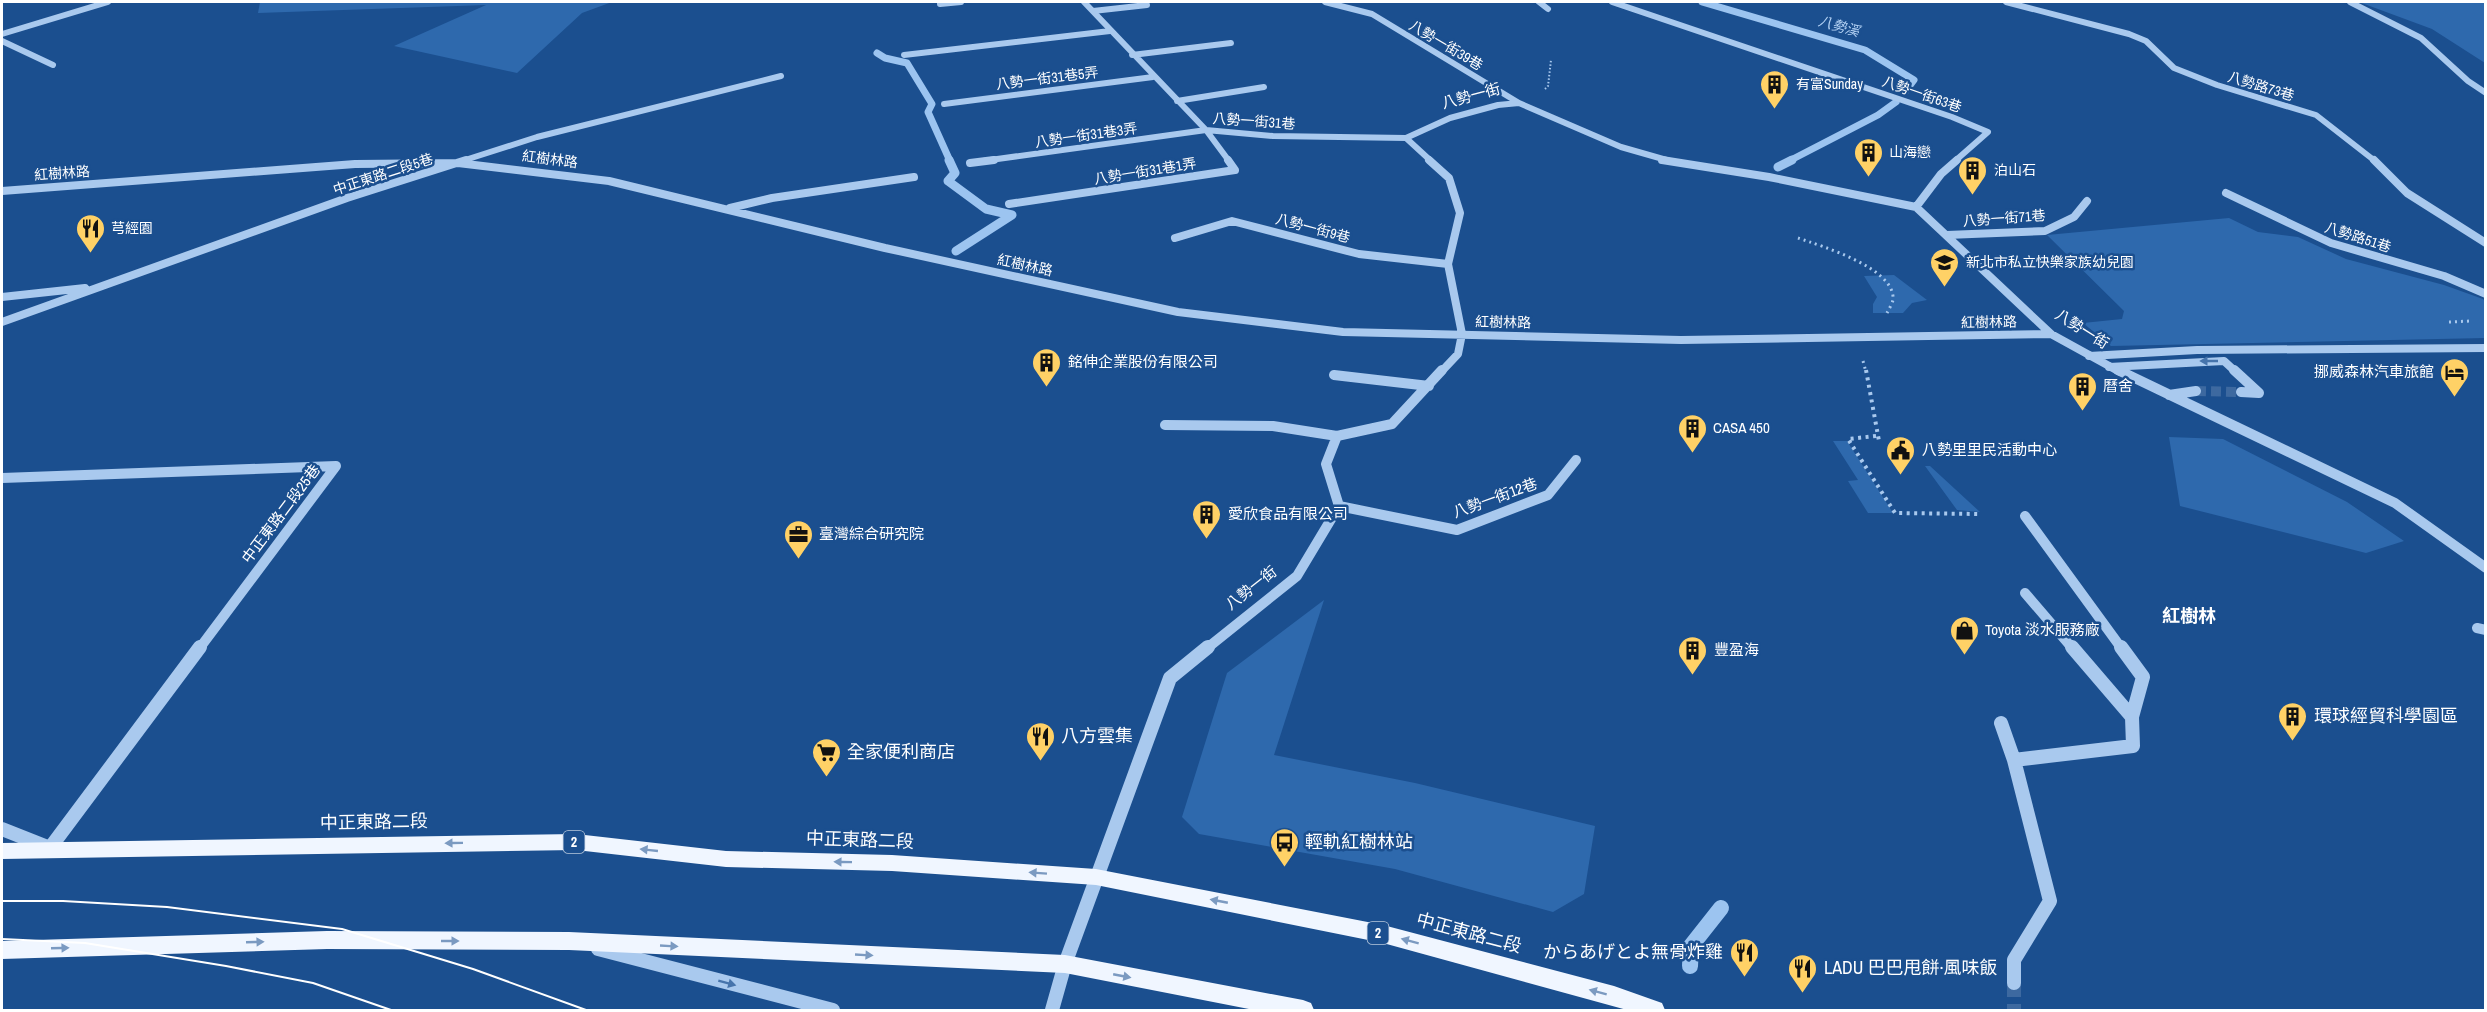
<svg xmlns="http://www.w3.org/2000/svg" width="2487" height="1012" viewBox="0 0 2487 1012" font-family="'Archivo Narrow','Noto Sans TC','Noto Sans JP',sans-serif">
<style>
.green{fill:#2e69ad}
.lines{fill:none;stroke-linecap:round;stroke-linejoin:round}
.stream-far2{stroke:#9cc4f0;stroke-width:7}
.stream-far1{stroke:#9cc4f0;stroke-width:9}
.stream{stroke:#9cc4f0;stroke-width:16}
.minor-tunnel-far1{stroke:#3d69a0;stroke-width:10;stroke-dasharray:10 5;stroke-linecap:butt}
.minor-tunnel{stroke:#3d69a0;stroke-width:14;stroke-dasharray:14 7;stroke-linecap:butt}
.path-far2{stroke:#a9c9ee;stroke-width:2;stroke-dasharray:1.5 2;stroke-linecap:butt}
.path-far1{stroke:#a9c9ee;stroke-width:3;stroke-dasharray:2 4;stroke-linecap:butt}
.path{stroke:#a9c9ee;stroke-width:4;stroke-dasharray:3 4.5;stroke-linecap:butt}
.minor-far3{stroke:#a9c9ee;stroke-width:6}
.minor-far2{stroke:#a9c9ee;stroke-width:8}
.minor-far1{stroke:#a9c9ee;stroke-width:10}
.minor{stroke:#a9c9ee;stroke-width:14}
.major{fill:#f0f6ff;fill-rule:evenodd}
.tram{stroke:#fff;stroke-width:2}
.oneway{fill:#4674ac}
.oneway2{fill:#7b9ac1}
.labels{text-anchor:middle;stroke-width:5;stroke-linejoin:round;paint-order:stroke}
.far-water-label{font-size:14px;font-style:italic;fill:#b5d3f5;stroke:#1b4f8f}
.far-street-label{font-size:14px;fill:#fff;stroke:#1b4f8f}
.far-poi-label{font-size:14px;fill:#fff;stroke:#1b4f8f;text-anchor:start}
.shield{fill:#1b4f8f;stroke:#bbcadd;stroke-width:1.5}
.shield-label{font-size:14px;font-weight:bold;fill:#fff}
.street-label{font-size:15px;fill:#fff;stroke:#1b4f8f}
.poi-label{font-size:15px;fill:#fff;stroke:#1b4f8f;text-anchor:start}
.quarter-label{font-size:18px;font-weight:bold;fill:#fff;stroke:#1b4f8f}
.near-poi-label{font-size:18px;fill:#fff;stroke:#1b4f8f;text-anchor:start}
.near-street-label{font-size:18px;fill:#fff;stroke:#1b4f8f}
</style>
<rect width="100%" height="100%" fill="#1b4f8f"/>
<!-- green -->
<path class="green" d="M 260,2 L 612,2 L 582,13 L 517,73 L 394,46 L 486,5 L 258,13 Z
M 2359,2 L 2485,2 L 2485,63 L 2432,29 Z
M 2229,218 L 2258,232 L 2298,237 L 2346,259 L 2444,285 L 2483,299 L 2485,301 L 2485,338 L 2111,346 L 2083,323 L 2122,319 L 2124,311 L 2047,235 Z
M 1894,275 L 1927,300 L 1912,303 L 1903,313 L 1873,313 L 1873,304 L 1877,297 L 1864,276 Z
M 2169,437 L 2223,439 L 2347,502 L 2404,541 L 2366,553 L 2180,506 Z
M 1833,441 L 1847,441 L 1893,513 L 1868,513 L 1848,481 L 1858,480 Z
M 1925,466 L 1930,466 L 1980,512 L 1957,510 Z
M 1324,600 L 1274,755 L 1415,783 L 1595,826 L 1584,894 L 1553,912 L 1395,869 L 1199,834 L 1182,817 L 1227,673 Z"/>
<g class="lines">
<!-- stream-far2 -->
<path class="stream-far2" d="M 1702,2 L 1865,50 L 1914,80 L 1905,92
M 877,53 L 885,58 L 907,63 L 932,104 L 928,112 L 950,161
M 1789,161 L 1878,115 L 1896,102"/>
<!-- stream-far1 -->
<path class="stream-far1" d="M 949,160 L 955,173 L 948,181 L 986,209 L 1012,215 L 956,251
M 1778,167 L 1792,160"/>
<!-- stream -->
<path class="stream" d="M 1690,966 L 1691,946 L 1721,908"/>
<!-- minor-tunnel-far1 -->
<path class="minor-tunnel-far1" d="M 2196,391 L 2241,392"/>
<!-- minor-tunnel -->
<path class="minor-tunnel" d="M 2014,983 L 2014,1010"/>
<!-- path-far2 -->
<path class="path-far2" d="M 1545,89 L 1548,86 L 1551,60"/>
<!-- path-far1 -->
<path class="path-far1" d="M 1798,238 C 1821,246 1896,268 1893,300 C 1892,304 1889,309 1887,313
M 2449,322 L 2471,321
M 1863,361 L 1866,372"/>
<!-- path -->
<path class="path" d="M 1866,370 L 1879,441
M 1876,436 L 1848,439 L 1895,513 L 1980,514"/>
<!-- minor-far3 -->
<path class="minor-far3" d="M 1084,2 L 1206,130 L 1273,136 L 1406,138
M 1325,2 L 1372,14 L 1519,103
M 1539,2 L 1548,9
M 1612,2 L 1952,117 L 1988,132 L 1955,161
M 2006,2 L 2129,34 L 2146,41 L 2174,68 L 2217,85 L 2316,115 L 2375,161
M 2350,2 L 2421,38 L 2468,81 L 2486,93
M 940,4 L 961,2
M 1093,11 L 1147,5
M 2,34 L 108,2
M 2,41 L 53,65
M 904,55 L 1110,31
M 1132,55 L 1231,43
M 1177,101 L 1264,87
M 944,104 L 1153,77
M 462,161 L 537,137 L 781,76
M 983,161 L 1206,130 L 1229,161
M 1431,161 L 1406,138 L 1450,118 L 1498,105 L 1519,103 L 1621,147 L 1670,161"/>
<!-- minor-far2 -->
<path class="minor-far2" d="M 1429,160 L 1449,178 L 1460,213 L 1448,264 L 1462,334 L 1458,354 L 1441,372
M 1662,160 L 1769,177 L 1916,207 L 2051,334 L 2120,372
M 2374,160 L 2407,193 L 2486,243
M 970,163 L 994,160
M 2,191 L 355,164 L 458,163 L 609,181 L 885,248 L 1178,312 L 1343,332 L 1681,340 L 2051,334
M 2226,193 L 2331,243 L 2444,276 L 2486,294
M 1009,204 L 1235,170 L 1228,160
M 1916,207 L 1941,174 L 1957,160
M 730,208 L 772,198 L 914,177
M 1947,235 L 2045,231 L 2074,217 L 2087,201
M 1175,238 L 1232,221 L 1359,254 L 1448,264
M 2,297 L 85,288
M 2,322 L 347,198 L 466,160
M 2089,356 L 2197,350 L 2486,348
M 2109,367 L 2224,361 L 2236,372"/>
<!-- minor-far1 -->
<path class="minor-far1" d="M 2118,370 L 2395,503 L 2486,568
M 2234,370 L 2259,393 L 2241,392
M 1334,375 L 1429,386
M 2169,395 L 2196,391
M 1165,425 L 1273,426 L 1337,436
M 2,478 L 336,466 L 199,649
M 1339,506 L 1457,530 L 1548,495 L 1576,460
M 2025,516 L 2122,649
M 2025,593 L 2073,649
M 2477,628 L 2486,630
M 1206,649 L 1297,576 L 1339,506 L 1326,464 L 1337,436 L 1392,424 L 1442,370"/>
<!-- minor -->
<path class="minor" d="M 2121,647 L 2143,677 L 2132,717
M 2001,723 L 2014,760 L 2050,901 L 2014,960 L 2014,983
M 2014,760 L 2133,746 L 2132,717 L 2072,647
M 2,829 L 50,848 L 200,647
M 598,949 L 833,1010
M 1052,1010 L 1065,964 L 1170,678 L 1208,647"/>
<!-- major -->
<path class="major" d="M 576,834 L 726,851 L 892,855 L 1096,869 L 1383,925 L 1614,986 L 1662,1003 L 1665,1010 L 1627,1010 L 1383,943 L 1096,885 L 892,871 L 726,867 L 576,850 L 2,859 L 2,843 Z
M 327,931 L 569,932 L 1065,955 L 1303,1000 L 1311,1003 L 1314,1010 L 1254,1010 L 1065,973 L 569,950 L 327,949 L 2,959 L 2,941 Z"/>
<!-- tram -->
<path class="tram" d="M 2,901 L 63,901 L 167,907 L 342,929 L 473,969 L 586,1010
M 2,939 L 85,943 L 226,966 L 313,983 L 391,1010"/>
</g>
<!-- one-way arrows -->
<defs><path id="oneway-solid" d="M-6-.8H1V-3.2L6.5 0L1 3.2V.8H-6Z" transform="scale(1.5)"/></defs>
<g class="oneway">
<use href="#oneway-solid" transform="translate(2209 361) rotate(180)"/>
<use href="#oneway-solid" transform="translate(727 983) rotate(15)"/>
</g>
<g class="oneway2">
<use href="#oneway-solid" transform="translate(454 843) rotate(179)"/>
<use href="#oneway-solid" transform="translate(649 850) rotate(-174)"/>
<use href="#oneway-solid" transform="translate(843 862) rotate(-179)"/>
<use href="#oneway-solid" transform="translate(1038 873) rotate(-176)"/>
<use href="#oneway-solid" transform="translate(1219 901) rotate(-169)"/>
<use href="#oneway-solid" transform="translate(450 941)"/>
<use href="#oneway-solid" transform="translate(1410 941) rotate(-165)"/>
<use href="#oneway-solid" transform="translate(255 942) rotate(-2)"/>
<use href="#oneway-solid" transform="translate(669 946) rotate(3)"/>
<use href="#oneway-solid" transform="translate(60 948) rotate(-2)"/>
<use href="#oneway-solid" transform="translate(864 955) rotate(3)"/>
<use href="#oneway-solid" transform="translate(1122 976) rotate(11)"/>
<use href="#oneway-solid" transform="translate(1598 992) rotate(-165)"/>
</g>
<!-- icons -->
<defs>
<symbol id="building-pin" viewBox="-11 -11 22 30"><path d="M0 17L-7.5 6A9.5 9.5 0 1 1 7.5 6Z" fill="#ffd166" stroke="#1b4f8f"/><path d="M-4-6H4V6H1V3H-1V6H-4ZM-2.5-4.3h1.7v1.8h-1.7ZM.8-4.3h1.7v1.8H.8ZM-2.5-1h1.7V.8h-1.7ZM.8-1h1.7V.8H.8Z" fill="#111"/></symbol>
<symbol id="restaurant-pin" viewBox="-11 -11 22 30"><path d="M0 17L-7.5 6A9.5 9.5 0 1 1 7.5 6Z" fill="#ffd166" stroke="#1b4f8f"/><path d="M-5-6h1v4h1v-4h1v4h1v-4h1v5L-1.5 .5V6h-2V.5L-5-1ZM5-6V6H3V1.5H1.5Q1.5-4 5-6Z" fill="#111"/></symbol>
<symbol id="school-pin" viewBox="-11 -11 22 30"><path d="M0 17L-7.5 6A9.5 9.5 0 1 1 7.5 6Z" fill="#ffd166" stroke="#1b4f8f"/><path d="M0-5L7-2L0 1L-7-2ZM-4 1L0 2.5L4 1V4Q0 6-4 4Z" fill="#111"/></symbol>
<symbol id="hotel-pin" viewBox="-11 -11 22 30"><path d="M0 17L-7.5 6A9.5 9.5 0 1 1 7.5 6Z" fill="#ffd166" stroke="#1b4f8f"/><path d="M-6-4.5h1.5V1H6V5H4.5V3h-9V5H-6ZM-4 0a1.8 1.8 0 1 1 3.6 0ZM.5 0V-2.5h3Q6-2.5 6 0Z" fill="#111"/></symbol>
<symbol id="civic-pin" viewBox="-11 -11 22 30"><path d="M0 17L-7.5 6A9.5 9.5 0 1 1 7.5 6Z" fill="#ffd166" stroke="#1b4f8f"/><path d="M-.6-6.5H3V-4.5H.6V-3L4-1V1h2V6H-6V1h2V-1L-.6-3ZM-1.2 2.5V6h2.4V2.5Z" fill="#111"/></symbol>
<symbol id="office-pin" viewBox="-11 -11 22 30"><path d="M0 17L-7.5 6A9.5 9.5 0 1 1 7.5 6Z" fill="#ffd166" stroke="#1b4f8f"/><path d="M-6-3h4V-5.5h4V-3h4V5H-6ZM-1-4.5V-3h2v-1.5ZM-6 0V1H6V0Z" fill="#111"/></symbol>
<symbol id="shop-pin" viewBox="-11 -11 22 30"><path d="M0 17L-7.5 6A9.5 9.5 0 1 1 7.5 6Z" fill="#ffd166" stroke="#1b4f8f"/><path d="M-5-2.5h2.3a2.7 3.5 0 0 1 5.4 0H5L5.5 6h-11ZM-1.5-2.5h3a1.5 2.3 0 0 0-3 0Z" fill="#111"/></symbol>
<symbol id="supermarket-pin" viewBox="-11 -11 22 30"><path d="M0 17L-7.5 6A9.5 9.5 0 1 1 7.5 6Z" fill="#ffd166" stroke="#1b4f8f"/><path d="M-6-5.5h2.5l.6 2H6L4.5 2H-2.5L-4.4-4H-6ZM-1.5 3.2a1.3 1.3 0 1 0 .1 0ZM3 3.2a1.3 1.3 0 1 0 .1 0Z" fill="#111"/></symbol>
<symbol id="bus-pin" viewBox="-11 -11 22 30"><path d="M0 17L-7.5 6A9.5 9.5 0 1 1 7.5 6Z" fill="#ffd166" stroke="#1b4f8f"/><path d="M-5-6H5V4H4V6H2V4H-2V6H-4V4H-5ZM-3.5-4V0h7V-4ZM-3.5 1.2v1.5H-2V1.2ZM2 1.2v1.5H3.5V1.2Z" fill="#111"/></symbol>
</defs>
<g fill-rule="evenodd">
<use href="#building-pin" x="1758" y="68" width="33" height="45"/>
<use href="#building-pin" x="1852" y="136" width="33" height="45"/>
<use href="#building-pin" x="1956" y="154" width="33" height="45"/>
<use href="#restaurant-pin" x="74" y="212" width="33" height="45"/>
<use href="#school-pin" x="1928" y="246" width="33" height="45"/>
<use href="#building-pin" x="1030" y="346" width="33" height="45"/>
<use href="#hotel-pin" x="2438" y="356" width="33" height="45"/>
<use href="#building-pin" x="2066" y="370" width="33" height="45"/>
<use href="#building-pin" x="1676" y="412" width="33" height="45"/>
<use href="#civic-pin" x="1884" y="434" width="33" height="45"/>
<use href="#building-pin" x="1190" y="498" width="33" height="45"/>
<use href="#office-pin" x="782" y="518" width="33" height="45"/>
<use href="#shop-pin" x="1948" y="614" width="33" height="45"/>
<use href="#building-pin" x="1676" y="634" width="33" height="45"/>
<use href="#building-pin" x="2276" y="700" width="33" height="45"/>
<use href="#restaurant-pin" x="1024" y="720" width="33" height="45"/>
<use href="#supermarket-pin" x="810" y="736" width="33" height="45"/>
<use href="#bus-pin" x="1268" y="826" width="33" height="45"/>
<use href="#restaurant-pin" x="1728" y="936" width="33" height="45"/>
<use href="#restaurant-pin" x="1786" y="952" width="33" height="45"/>
</g>
<g class="labels">
<!-- far-water labels -->
<g class="far-water-label">
<text transform="translate(1839 26) rotate(16)" y="5">八勢溪</text>
</g>
<!-- far-street labels -->
<g class="far-street-label">
<text transform="translate(1446 45) rotate(31)" y="5">八勢一街39巷</text>
<text transform="translate(1047 78) rotate(-7)" y="5">八勢一街31巷5弄</text>
<text transform="translate(2261 86) rotate(17)" y="5">八勢路73巷</text>
<text transform="translate(1922 94) rotate(19)" y="5">八勢一街63巷</text>
<text transform="translate(1254 121) rotate(4)" y="5">八勢一街31巷</text>
<text transform="translate(1086 135) rotate(-8)" y="5">八勢一街31巷3弄</text>
<text transform="translate(550 159) rotate(7)" y="5">紅樹林路</text>
<text transform="translate(1145 171) rotate(-9)" y="5">八勢一街31巷1弄</text>
<text transform="translate(62 173) rotate(-4)" y="5">紅樹林路</text>
<text transform="translate(383 174) rotate(-18)" y="5">中正東路二段5巷</text>
<text transform="translate(2004 218) rotate(-4)" y="5">八勢一街71巷</text>
<text transform="translate(1313 228) rotate(15)" y="5">八勢一街9巷</text>
<text transform="translate(2358 237) rotate(18)" y="5">八勢路51巷</text>
<text transform="translate(1025 265) rotate(12)" y="5">紅樹林路</text>
<text transform="translate(1503 322) rotate(1)" y="5">紅樹林路</text>
<text transform="translate(1989 322) rotate(-1)" y="5">紅樹林路</text>
</g>
<!-- far-poi labels -->
<g class="far-poi-label">
<text x="1796" y="89">有富Sunday</text>
<text x="1889" y="157">山海戀</text>
<text x="1994" y="175">泊山石</text>
<text x="111" y="233">芎經園</text>
<text x="1966" y="267">新北市私立快樂家族幼兒園</text>
</g>
<!-- shield labels -->
<g class="shield">
<rect x="563.5" y="831" width="21" height="22" rx="4.5"/>
<rect x="1367.5" y="922" width="21" height="22" rx="4.5"/>
</g>
<g class="shield-label">
<text x="574" y="847">2</text>
<text x="1378" y="938">2</text>
</g>
<!-- street labels -->
<g class="street-label">
<text transform="translate(1471 96) rotate(-15)" y="5">八勢一街</text>
<text transform="translate(2082 329) rotate(32)" y="5">八勢一街</text>
<text transform="translate(1495 498) rotate(-20)" y="5">八勢一街12巷</text>
<text transform="translate(281 514) rotate(-53)" y="5">中正東路二段25巷</text>
<text transform="translate(1251 588) rotate(-38)" y="5">八勢一街</text>
</g>
<!-- poi labels -->
<g class="poi-label">
<text x="1068" y="367">銘伸企業股份有限公司</text>
<text x="2434" y="377" text-anchor="end">挪威森林汽車旅館</text>
<text x="2103" y="391">曆舍</text>
<text x="1713" y="433">CASA 450</text>
<text x="1922" y="455">八勢里里民活動中心</text>
<text x="1228" y="519">愛欣食品有限公司</text>
<text x="819" y="539">臺灣綜合研究院</text>
<text x="1985" y="635">Toyota 淡水服務廠</text>
<text x="1714" y="655">豐盈海</text>
</g>
<!-- quarter labels -->
<g class="quarter-label">
<text x="2189" y="622">紅樹林</text>
</g>
<!-- near-poi labels -->
<g class="near-poi-label">
<text x="2314" y="722">環球經貿科學園區</text>
<text x="1061" y="742">八方雲集</text>
<text x="847" y="758">全家便利商店</text>
<text x="1305" y="848">輕軌紅樹林站</text>
<text x="1723" y="958" text-anchor="end">からあげとよ無骨炸雞</text>
<text x="1824" y="974">LADU 巴巴甩餅·風味飯</text>
</g>
<!-- near-street labels -->
<g class="near-street-label">
<text transform="translate(374 822) rotate(-1)" y="6">中正東路二段</text>
<text transform="translate(860 840) rotate(2)" y="6">中正東路二段</text>
<text transform="translate(1469 933) rotate(15)" y="6">中正東路二段</text>
</g>
</g>
<!-- border -->
<rect width="2487" height="1012" fill="none" stroke="#ffffff" stroke-width="6"/>
</svg>
